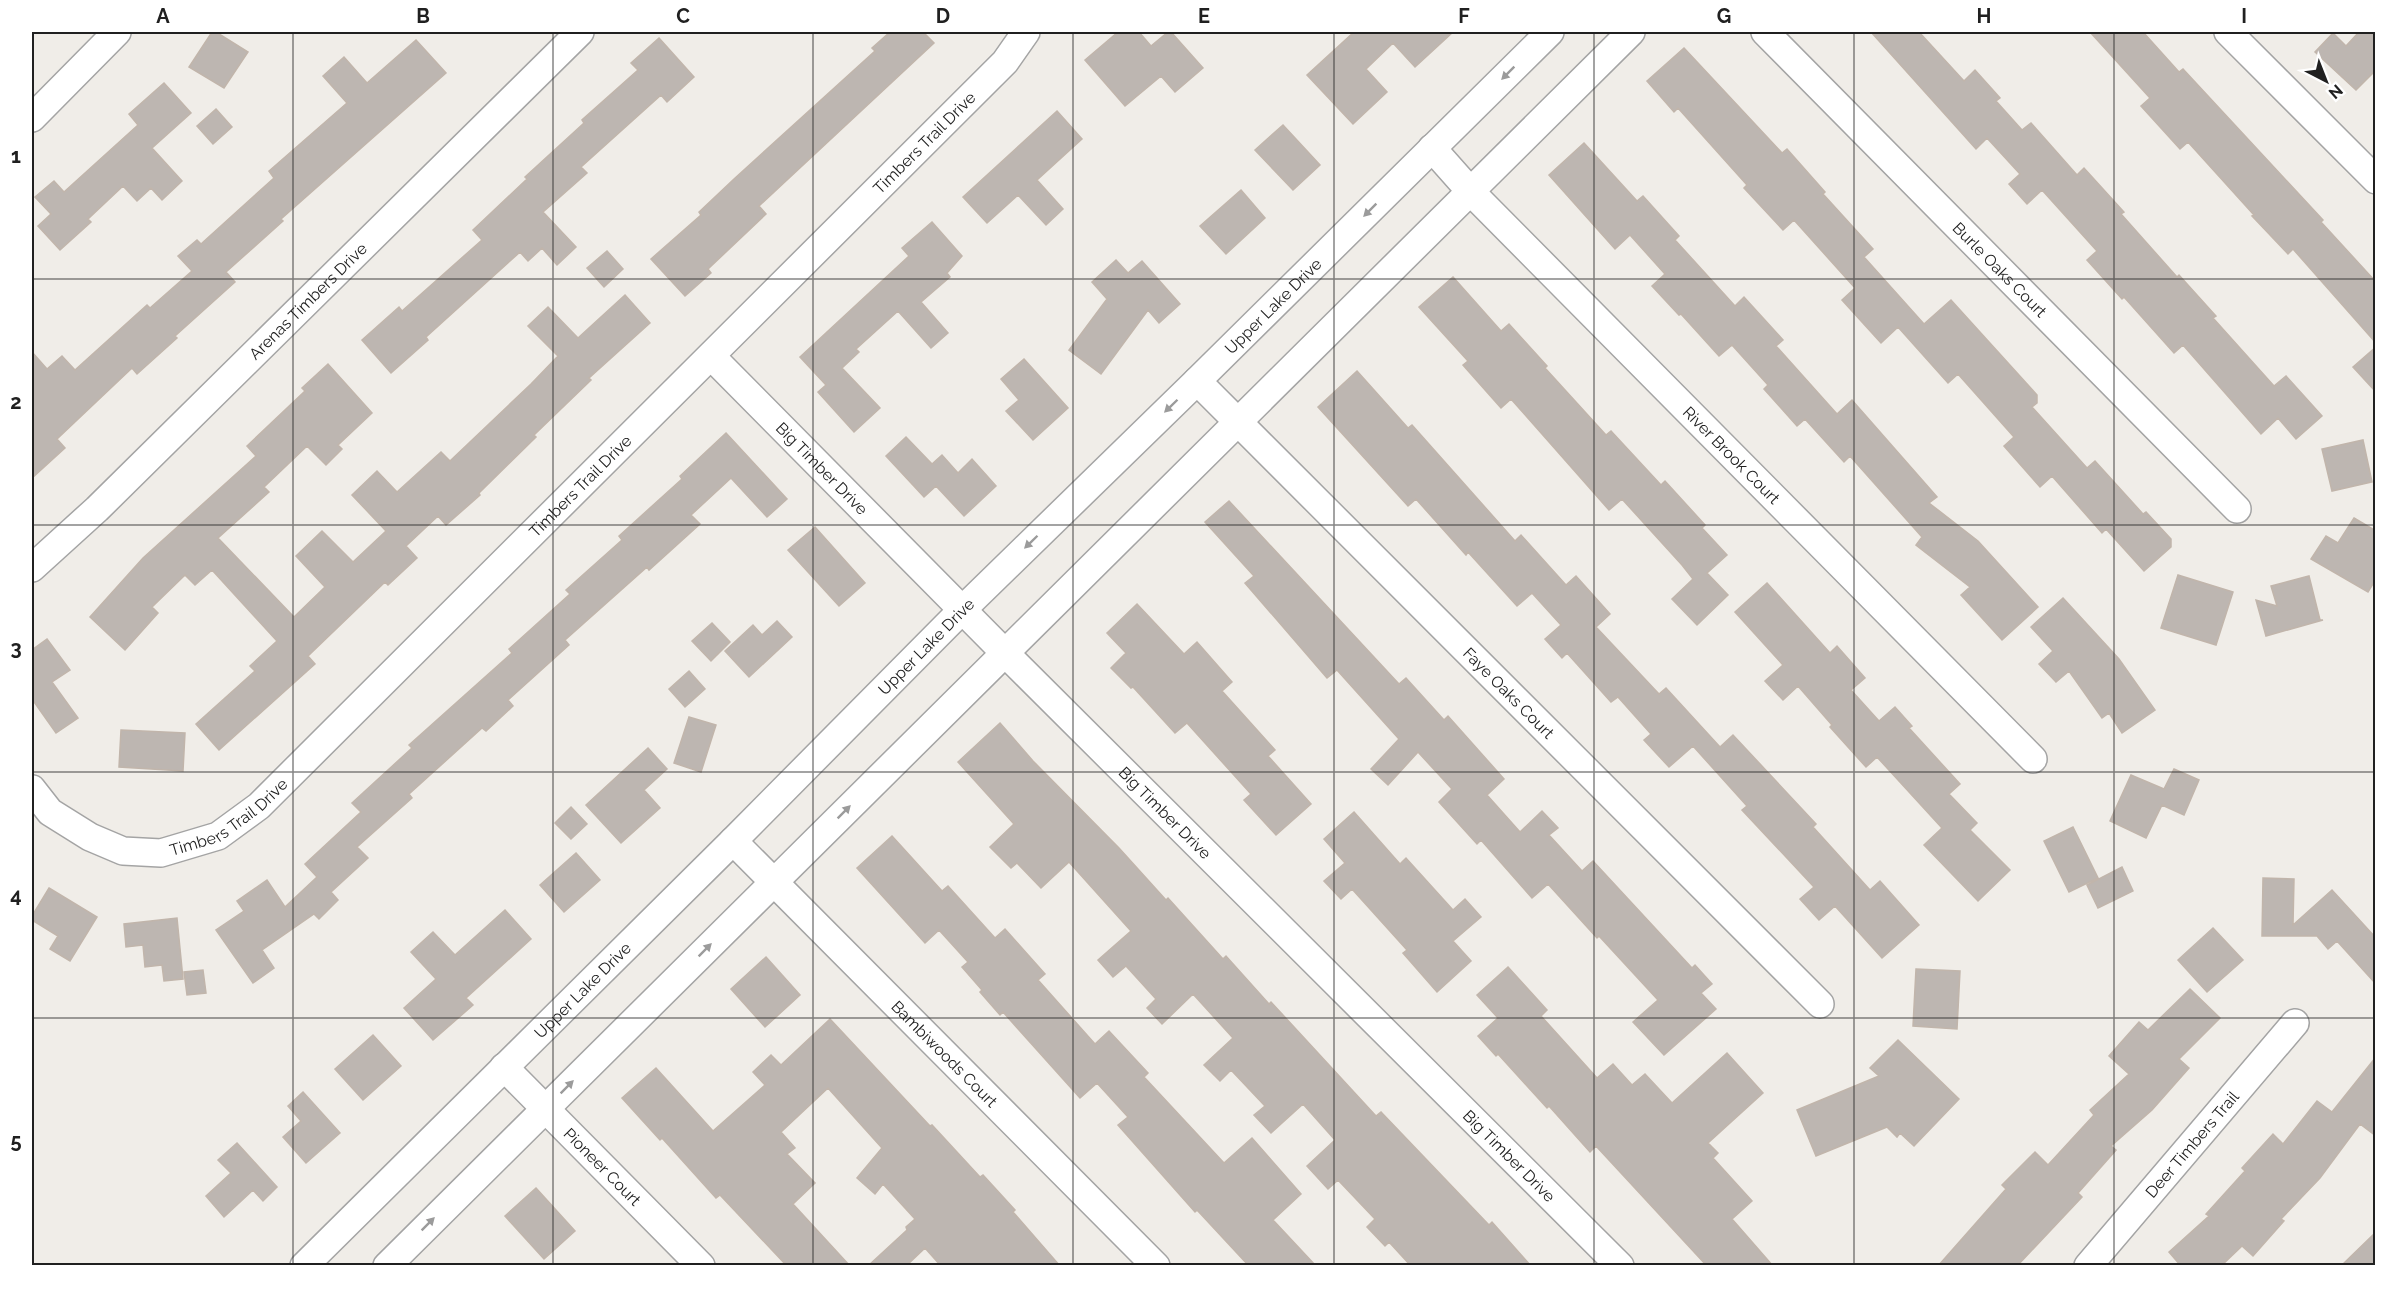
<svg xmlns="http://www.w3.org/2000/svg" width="2407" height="1297" viewBox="0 0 2407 1297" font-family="Raleway,sans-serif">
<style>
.building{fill:#bdb6b1;stroke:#c1b5ab;stroke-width:1.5}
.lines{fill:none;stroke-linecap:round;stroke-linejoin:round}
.minor-casing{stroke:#a4a4a4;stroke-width:30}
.minor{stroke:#fff;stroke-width:27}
.oneway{fill:#9b9b9b}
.grid{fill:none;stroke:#202020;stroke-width:1.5;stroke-opacity:0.55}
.labels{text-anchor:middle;stroke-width:4.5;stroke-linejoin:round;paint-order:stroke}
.street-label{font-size:16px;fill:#202020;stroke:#fff}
.neatline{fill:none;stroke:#202020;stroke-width:2}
.grid-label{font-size:20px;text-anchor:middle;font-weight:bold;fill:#202020}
</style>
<rect width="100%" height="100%" fill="#f0ede8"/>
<!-- building -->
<path class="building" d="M 212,32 L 216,32 L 248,52 L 224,88 L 189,67 Z
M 890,32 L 923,32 L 934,43 L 759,206 L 766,214 L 708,269 L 711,273 L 685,296 L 651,259 L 701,215 L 699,212 L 734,179 L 875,51 L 872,48 Z
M 1118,32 L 1139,32 L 1151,46 L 1168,32 L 1171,32 L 1203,68 L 1175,92 L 1161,76 L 1125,106 L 1085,60 Z
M 1354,32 L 1453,32 L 1415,67 L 1393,43 L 1366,69 L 1387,92 L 1353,124 L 1307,75 Z
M 1871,32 L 1919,32 L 1964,81 L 1975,70 L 2000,98 L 1996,101 L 2022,130 L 2031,123 L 2077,175 L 2084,168 L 2124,212 L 2121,214 L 2177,277 L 2179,275 L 2216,316 L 2213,318 L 2274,386 L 2286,376 L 2322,416 L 2296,439 L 2278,418 L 2261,434 L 2183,345 L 2174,353 L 2124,297 L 2122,299 L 2087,260 L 2097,251 L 2042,190 L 2027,204 L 2009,184 L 2020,174 L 1987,138 L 1976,149 Z
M 2090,32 L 2143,32 L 2179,72 L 2183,69 L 2323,220 L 2321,222 L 2376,282 L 2376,343 L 2293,249 L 2288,254 L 2252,216 L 2254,215 L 2188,142 L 2180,149 L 2141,106 L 2150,98 Z
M 2359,32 L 2376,32 L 2376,70 L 2356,90 L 2315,52 L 2333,33 L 2346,46 Z
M 659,38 L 694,77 L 667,102 L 661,95 L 581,167 L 587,173 L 543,212 L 576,247 L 557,265 L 542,248 L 528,261 L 520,252 L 426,337 L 428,340 L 391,373 L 362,340 L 399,307 L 402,311 L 482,240 L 473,230 L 527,179 L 525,177 L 584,123 L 582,120 L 638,70 L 631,63 Z
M 416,40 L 446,73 L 281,219 L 283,221 L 226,272 L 235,282 L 175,336 L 177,338 L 137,374 L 132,368 L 57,439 L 65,448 L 32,478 L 32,352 L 47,369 L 62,356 L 75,370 L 147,305 L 150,308 L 192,271 L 178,256 L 197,240 L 201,244 L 274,178 L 269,171 L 347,103 L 323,76 L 344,57 L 367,83 Z
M 1684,48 L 1782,153 L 1787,149 L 1825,192 L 1823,194 L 1873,249 L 1864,257 L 1924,324 L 1951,300 L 2037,395 L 2037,403 L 2032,407 L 2087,468 L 2095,461 L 2143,514 L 2146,512 L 2171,539 L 2171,547 L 2144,571 L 2106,529 L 2102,533 L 2052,476 L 2040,487 L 2004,446 L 2014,437 L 1958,374 L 1948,383 L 1898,327 L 1881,343 L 1842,300 L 1855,288 L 1794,220 L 1783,230 L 1744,188 L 1747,185 L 1678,108 L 1674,112 L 1647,81 Z
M 164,83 L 191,113 L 152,148 L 182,181 L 162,200 L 151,188 L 137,201 L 123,186 L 88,219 L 91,222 L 60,250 L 38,226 L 51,214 L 35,197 L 54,181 L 64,192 L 138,125 L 129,114 Z
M 216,109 L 232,127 L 213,144 L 197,126 Z
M 1057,111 L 1082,139 L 1037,180 L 1063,209 L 1046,225 L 1018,195 L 987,223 L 963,197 Z
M 1283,125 L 1320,165 L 1293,190 L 1255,150 Z
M 1584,143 L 1637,201 L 1643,196 L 1679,236 L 1675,240 L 1735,306 L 1744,297 L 1783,340 L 1776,346 L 1837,414 L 1852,400 L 1937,497 L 1929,503 L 1978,541 L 2038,607 L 2002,640 L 1961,595 L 1970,587 L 1916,545 L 1922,537 L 1850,456 L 1844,462 L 1805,419 L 1797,426 L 1764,389 L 1768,385 L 1732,345 L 1719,356 L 1681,314 L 1679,315 L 1652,286 L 1665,274 L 1630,235 L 1615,249 L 1549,175 Z
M 1241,190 L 1265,218 L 1226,254 L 1200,226 Z
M 932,222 L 962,256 L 947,273 L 950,277 L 921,302 L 948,333 L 931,348 L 898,311 L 856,349 L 859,352 L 842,368 L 880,408 L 854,432 L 818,392 L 826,385 L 800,357 L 909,256 L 902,248 Z
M 607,251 L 623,269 L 604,287 L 587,268 Z
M 1116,260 L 1128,273 L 1142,261 L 1180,304 L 1159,323 L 1148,310 L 1101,374 L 1069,350 L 1107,299 L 1092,282 Z
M 1453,277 L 1501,331 L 1509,324 L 1547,366 L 1545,368 L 1606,435 L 1611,431 L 1661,485 L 1665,481 L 1705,525 L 1702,528 L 1727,555 L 1707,573 L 1728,595 L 1697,625 L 1672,599 L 1693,579 L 1682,565 L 1622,499 L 1609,510 L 1511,399 L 1501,408 L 1463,365 L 1468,361 L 1419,307 Z
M 625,295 L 650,323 L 589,378 L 591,380 L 534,435 L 536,437 L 479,493 L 480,495 L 446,525 L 438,516 L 406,546 L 417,558 L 388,585 L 385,582 L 308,656 L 315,664 L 219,750 L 196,724 L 255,671 L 250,666 L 277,641 L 212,570 L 195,585 L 185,575 L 152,607 L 158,613 L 125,650 L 90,617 L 143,558 L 256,456 L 247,446 L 305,391 L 302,388 L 328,364 L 372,413 L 338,445 L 342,449 L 326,465 L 307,446 L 264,487 L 269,492 L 218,538 L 294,617 L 325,587 L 296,556 L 322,531 L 353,562 L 386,531 L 352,495 L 377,471 L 397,492 L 441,452 L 450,461 L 531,384 L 558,356 L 528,326 L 548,307 L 578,338 Z
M 2376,347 L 2376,392 L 2353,367 Z
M 1024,359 L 1068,408 L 1033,440 L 1006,411 L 1019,400 L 1001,379 Z
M 1357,371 L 1408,428 L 1412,425 L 1515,541 L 1521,535 L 1566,585 L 1576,576 L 1610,614 L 1596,627 L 1659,694 L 1666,688 L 1720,747 L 1733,735 L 1816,824 L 1813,827 L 1870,890 L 1880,881 L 1919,925 L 1882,958 L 1835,906 L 1819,920 L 1800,899 L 1814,887 L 1742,810 L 1747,806 L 1693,746 L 1669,767 L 1644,740 L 1651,734 L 1618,697 L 1611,702 L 1567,653 L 1562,658 L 1545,639 L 1561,625 L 1532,593 L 1517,606 L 1468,552 L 1466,555 L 1416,499 L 1408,506 L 1318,407 Z
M 726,433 L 787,499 L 767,517 L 731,478 L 691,515 L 700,524 L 649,570 L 647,567 L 565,640 L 569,645 L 508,700 L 513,706 L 486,731 L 482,728 L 409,794 L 412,798 L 357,847 L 368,858 L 331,892 L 338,900 L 319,919 L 314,914 L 262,950 L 274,968 L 253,983 L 216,930 L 244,911 L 237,901 L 267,880 L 285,907 L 317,877 L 305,864 L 361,812 L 352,803 L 412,748 L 409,745 L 512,653 L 509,649 L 570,594 L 566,590 L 622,540 L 619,536 L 682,479 L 680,476 Z
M 906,437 L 932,464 L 942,455 L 958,473 L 972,459 L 996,486 L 964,516 L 936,486 L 924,497 L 886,456 Z
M 2363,440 L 2372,482 L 2332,491 L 2322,449 Z
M 1229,501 L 1399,684 L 1406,678 L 1444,720 L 1448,716 L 1504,779 L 1487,795 L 1520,832 L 1542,811 L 1558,828 L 1549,835 L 1582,871 L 1593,861 L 1692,968 L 1695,965 L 1712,984 L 1701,993 L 1716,1009 L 1664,1055 L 1633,1022 L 1658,1000 L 1599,936 L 1597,938 L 1548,884 L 1532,898 L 1481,840 L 1477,844 L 1439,802 L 1452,789 L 1418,752 L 1388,785 L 1371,769 L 1399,739 L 1337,670 L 1327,678 L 1245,583 L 1254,576 L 1205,522 Z
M 2354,518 L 2376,531 L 2376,579 L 2368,592 L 2311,559 L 2326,536 L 2338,543 Z
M 815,527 L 865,583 L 839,606 L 788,550 Z
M 2178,575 L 2233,592 L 2216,645 L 2161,628 Z
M 2309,576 L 2320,620 L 2323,620 L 2266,636 L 2256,600 L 2277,606 L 2271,586 Z
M 1767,583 L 1830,653 L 1837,646 L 1865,678 L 1851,690 L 1879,721 L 1895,707 L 1912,726 L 1909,728 L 1960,784 L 1949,794 L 1977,823 L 1970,830 L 2010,870 L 1978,901 L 1924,845 L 1942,828 L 1877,757 L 1866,767 L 1830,727 L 1832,725 L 1798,686 L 1783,700 L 1765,681 L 1783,665 L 1735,612 Z
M 2063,598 L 2119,659 L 2155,710 L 2122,733 L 2109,713 L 2102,718 L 2069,671 L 2056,682 L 2039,664 L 2053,651 L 2031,627 Z
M 1137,604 L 1184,654 L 1197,642 L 1232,682 L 1222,691 L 1275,750 L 1268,756 L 1311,804 L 1276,835 L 1244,800 L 1251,794 L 1187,723 L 1175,733 L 1133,687 L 1131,688 L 1111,668 L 1126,653 L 1107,633 Z
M 777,621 L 792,637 L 749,677 L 725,651 L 753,625 L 762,635 Z
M 712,623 L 730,642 L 711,661 L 692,641 Z
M 47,639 L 70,670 L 52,682 L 78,718 L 56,733 L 32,699 L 32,650 Z
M 689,671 L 705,689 L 685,707 L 669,689 Z
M 689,717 L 716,725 L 701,772 L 674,763 Z
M 1000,723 L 1033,761 L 1119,848 L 1166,900 L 1168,898 L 1223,959 L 1226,956 L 1269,1004 L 1271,1002 L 1376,1116 L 1381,1112 L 1489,1225 L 1492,1222 L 1531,1266 L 1411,1266 L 1389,1242 L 1385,1246 L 1367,1227 L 1375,1219 L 1338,1180 L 1328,1189 L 1307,1166 L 1335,1140 L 1303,1104 L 1271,1133 L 1254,1115 L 1265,1106 L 1231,1070 L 1220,1081 L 1204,1065 L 1233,1038 L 1193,994 L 1162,1024 L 1147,1008 L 1156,999 L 1126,966 L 1113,977 L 1098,960 L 1131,931 L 1069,862 L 1041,888 L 1017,863 L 1011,868 L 990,847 L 1014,824 L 958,762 Z
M 121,730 L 185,733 L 183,771 L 119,767 Z
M 648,748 L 667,769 L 644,790 L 660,808 L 621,843 L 586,805 Z
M 2174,769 L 2199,780 L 2184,815 L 2162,805 L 2146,838 L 2110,821 L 2131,775 L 2164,789 Z
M 571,807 L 587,824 L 571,839 L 555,823 Z
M 1354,812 L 1400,864 L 1406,858 L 1453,910 L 1465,899 L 1481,917 L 1453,941 L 1471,961 L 1437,992 L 1403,953 L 1407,950 L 1352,889 L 1341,899 L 1324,881 L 1345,863 L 1324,839 Z
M 2073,827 L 2098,878 L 2069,892 L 2044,841 Z
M 892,836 L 942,891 L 948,886 L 995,938 L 1005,929 L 1045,974 L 1038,980 L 1095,1044 L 1109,1031 L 1148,1073 L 1144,1077 L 1224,1163 L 1252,1138 L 1301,1194 L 1273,1220 L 1316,1266 L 1249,1266 L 1197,1210 L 1195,1212 L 1118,1125 L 1128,1117 L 1097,1083 L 1080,1098 L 1003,1012 L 1000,1015 L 980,992 L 982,990 L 962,967 L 968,962 L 939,930 L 925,943 L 857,868 Z
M 576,853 L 600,880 L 564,912 L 540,885 Z
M 2122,867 L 2133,891 L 2098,908 L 2087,885 Z
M 2263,878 L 2294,879 L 2293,925 L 2332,890 L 2376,938 L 2376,984 L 2337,941 L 2328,949 L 2317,936 L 2262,936 Z
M 49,888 L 97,917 L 70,961 L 50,949 L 58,936 L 32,920 L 32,916 Z
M 505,910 L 531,939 L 466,998 L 473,1005 L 433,1040 L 404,1008 L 436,979 L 411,952 L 433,932 L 455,955 Z
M 177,918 L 183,979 L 164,981 L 162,965 L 145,967 L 143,945 L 126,947 L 124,924 Z
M 2213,928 L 2243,960 L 2207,992 L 2178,960 Z
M 766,957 L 800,995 L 765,1027 L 731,989 Z
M 1508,967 L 1547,1010 L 1541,1016 L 1597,1078 L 1613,1064 L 1632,1085 L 1645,1074 L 1672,1103 L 1727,1053 L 1763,1093 L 1708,1143 L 1718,1153 L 1713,1158 L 1752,1201 L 1732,1219 L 1773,1266 L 1707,1266 L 1596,1146 L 1590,1152 L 1549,1106 L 1547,1108 L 1498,1054 L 1496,1056 L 1478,1036 L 1498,1018 L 1477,995 Z
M 1916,969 L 1960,971 L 1957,1029 L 1913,1026 Z
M 203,970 L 206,993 L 187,995 L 184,972 Z
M 2190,989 L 2220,1018 L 2179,1059 L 2189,1068 L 2152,1110 L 2111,1146 L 2116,1150 L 2078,1193 L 2082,1197 L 2017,1266 L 1938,1266 L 2006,1189 L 2002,1185 L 2035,1152 L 2048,1165 L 2094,1115 L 2090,1110 L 2129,1074 L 2109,1056 L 2139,1022 L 2148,1030 Z
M 830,1019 L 930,1126 L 932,1125 L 980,1177 L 983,1175 L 1015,1210 L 1013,1212 L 1060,1266 L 941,1266 L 925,1248 L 906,1266 L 868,1266 L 907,1230 L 906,1227 L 915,1219 L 883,1184 L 875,1194 L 857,1178 L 882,1148 L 828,1088 L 781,1132 L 795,1148 L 787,1154 L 815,1183 L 793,1204 L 850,1266 L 787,1266 L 720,1195 L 716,1198 L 662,1138 L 660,1140 L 622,1098 L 656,1068 L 713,1131 L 765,1085 L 753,1072 L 771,1055 L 781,1065 Z
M 373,1035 L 401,1066 L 363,1100 L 335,1069 Z
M 1898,1040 L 1959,1099 L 1914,1146 L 1900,1133 L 1897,1137 L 1887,1127 L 1816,1156 L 1797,1110 L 1879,1076 L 1870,1068 Z
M 2376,1057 L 2376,1136 L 2360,1124 L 2320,1178 L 2281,1219 L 2284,1221 L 2253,1256 L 2242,1246 L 2221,1266 L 2181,1266 L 2169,1252 L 2209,1216 L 2206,1214 L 2245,1171 L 2242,1168 L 2273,1134 L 2283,1144 L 2317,1101 L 2332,1112 Z
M 303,1092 L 340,1133 L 306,1163 L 283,1137 L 301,1121 L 288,1106 Z
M 237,1143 L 277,1187 L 263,1201 L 253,1190 L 224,1217 L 206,1196 L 231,1173 L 218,1160 Z
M 536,1188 L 575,1231 L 544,1259 L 505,1216 Z
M 2376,1232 L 2376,1266 L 2341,1266 Z"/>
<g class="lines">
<defs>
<g id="minor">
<path id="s1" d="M 1765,32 L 2237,509"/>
<path d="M 2228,32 L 2376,180"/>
<path d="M 32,118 L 117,32"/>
<path id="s2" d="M 1432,148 L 1471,192 L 2033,759"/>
<path id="s3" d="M 711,356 L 1005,653 L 1620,1266"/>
<path id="s4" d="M 1197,381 L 1820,1004"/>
<path id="s5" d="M 32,568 L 97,509 L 580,32"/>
<path id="s6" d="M 32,789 L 50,812 L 90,837 L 123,851 L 161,853 L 218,836 L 259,806 L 1005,62 L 1026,32"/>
<path id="s7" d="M 733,841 L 1156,1266"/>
<path id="s8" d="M 504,1067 L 701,1266"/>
<path id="s9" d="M 304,1266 L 733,841 L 963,609 L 1197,381 L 1550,32"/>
<path d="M 387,1266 L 1631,32"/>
<path id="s10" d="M 2088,1266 L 2295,1023"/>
</g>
</defs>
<!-- minor casing -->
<use href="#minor" class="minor-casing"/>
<!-- minor -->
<use href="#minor" class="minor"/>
</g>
<!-- one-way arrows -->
<defs><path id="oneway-solid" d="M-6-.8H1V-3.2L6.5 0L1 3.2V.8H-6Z" transform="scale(1.5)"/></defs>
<g class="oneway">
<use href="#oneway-solid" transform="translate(1508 73) rotate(135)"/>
<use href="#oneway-solid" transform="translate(1370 210) rotate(135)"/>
<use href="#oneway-solid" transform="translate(1171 406) rotate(136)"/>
<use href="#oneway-solid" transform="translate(1031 542) rotate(136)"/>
<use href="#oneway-solid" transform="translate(844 812) rotate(-45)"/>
<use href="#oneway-solid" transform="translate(705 950) rotate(-45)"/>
<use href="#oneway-solid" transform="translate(567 1087) rotate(-45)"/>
<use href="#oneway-solid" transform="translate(428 1224) rotate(-45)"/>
</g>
<!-- grid -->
<path class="grid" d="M 293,32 L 293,1266M 553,32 L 553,1266M 813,32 L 813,1266M 1073,32 L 1073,1266M 1334,32 L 1334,1266M 1594,32 L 1594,1266M 1854,32 L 1854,1266M 2114,32 L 2114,1266M 32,279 L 2376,279M 32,525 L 2376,525M 32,772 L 2376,772M 32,1018 L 2376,1018"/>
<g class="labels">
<!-- street labels -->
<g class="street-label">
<text dy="6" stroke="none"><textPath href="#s6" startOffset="1200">Timbers Trail Drive</textPath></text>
<text dy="6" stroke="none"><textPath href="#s1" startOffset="334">Burle Oaks Court</textPath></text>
<text dy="6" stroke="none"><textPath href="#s5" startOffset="384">Arenas Timbers Drive</textPath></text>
<text dy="6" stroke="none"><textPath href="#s9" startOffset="1364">Upper Lake Drive</textPath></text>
<text dy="6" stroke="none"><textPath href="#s2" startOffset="429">River Brook Court</textPath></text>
<text dy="6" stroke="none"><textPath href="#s3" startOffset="158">Big Timber Drive</textPath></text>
<text dy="6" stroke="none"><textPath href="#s6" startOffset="714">Timbers Trail Drive</textPath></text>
<text dy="6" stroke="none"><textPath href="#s9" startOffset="878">Upper Lake Drive</textPath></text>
<text dy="6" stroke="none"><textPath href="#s4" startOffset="441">Faye Oaks Court</textPath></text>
<text dy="6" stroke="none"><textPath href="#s3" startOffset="644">Big Timber Drive</textPath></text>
<text dy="6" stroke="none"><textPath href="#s6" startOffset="228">Timbers Trail Drive</textPath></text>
<text dy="6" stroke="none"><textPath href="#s9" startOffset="392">Upper Lake Drive</textPath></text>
<text dy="6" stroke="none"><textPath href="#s7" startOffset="300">Bambiwoods Court</textPath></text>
<text dy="6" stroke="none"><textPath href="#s10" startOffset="160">Deer Timbers Trail</textPath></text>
<text dy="6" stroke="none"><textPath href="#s3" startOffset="1130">Big Timber Drive</textPath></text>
<text dy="6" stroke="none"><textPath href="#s8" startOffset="140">Pioneer Court</textPath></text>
</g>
</g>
<!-- border -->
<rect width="2407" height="1297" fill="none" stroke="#ffffff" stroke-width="66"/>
<!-- north arrow -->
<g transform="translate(2326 81) rotate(138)" stroke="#ffffff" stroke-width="4.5" paint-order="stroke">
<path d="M0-4.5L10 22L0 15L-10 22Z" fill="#202020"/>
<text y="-9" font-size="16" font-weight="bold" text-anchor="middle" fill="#202020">N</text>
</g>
<rect x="33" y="33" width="2341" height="1231" class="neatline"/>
<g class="grid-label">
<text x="163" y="23">A</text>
<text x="423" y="23">B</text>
<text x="683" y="23">C</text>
<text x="943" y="23">D</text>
<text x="1204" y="23">E</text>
<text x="1464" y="23">F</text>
<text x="1724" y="23">G</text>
<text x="1984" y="23">H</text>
<text x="2244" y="23">I</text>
<text x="16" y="163">1</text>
<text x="16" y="409">2</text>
<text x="16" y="655">3</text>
<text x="16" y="902">4</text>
<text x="16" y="1148">5</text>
</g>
</svg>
